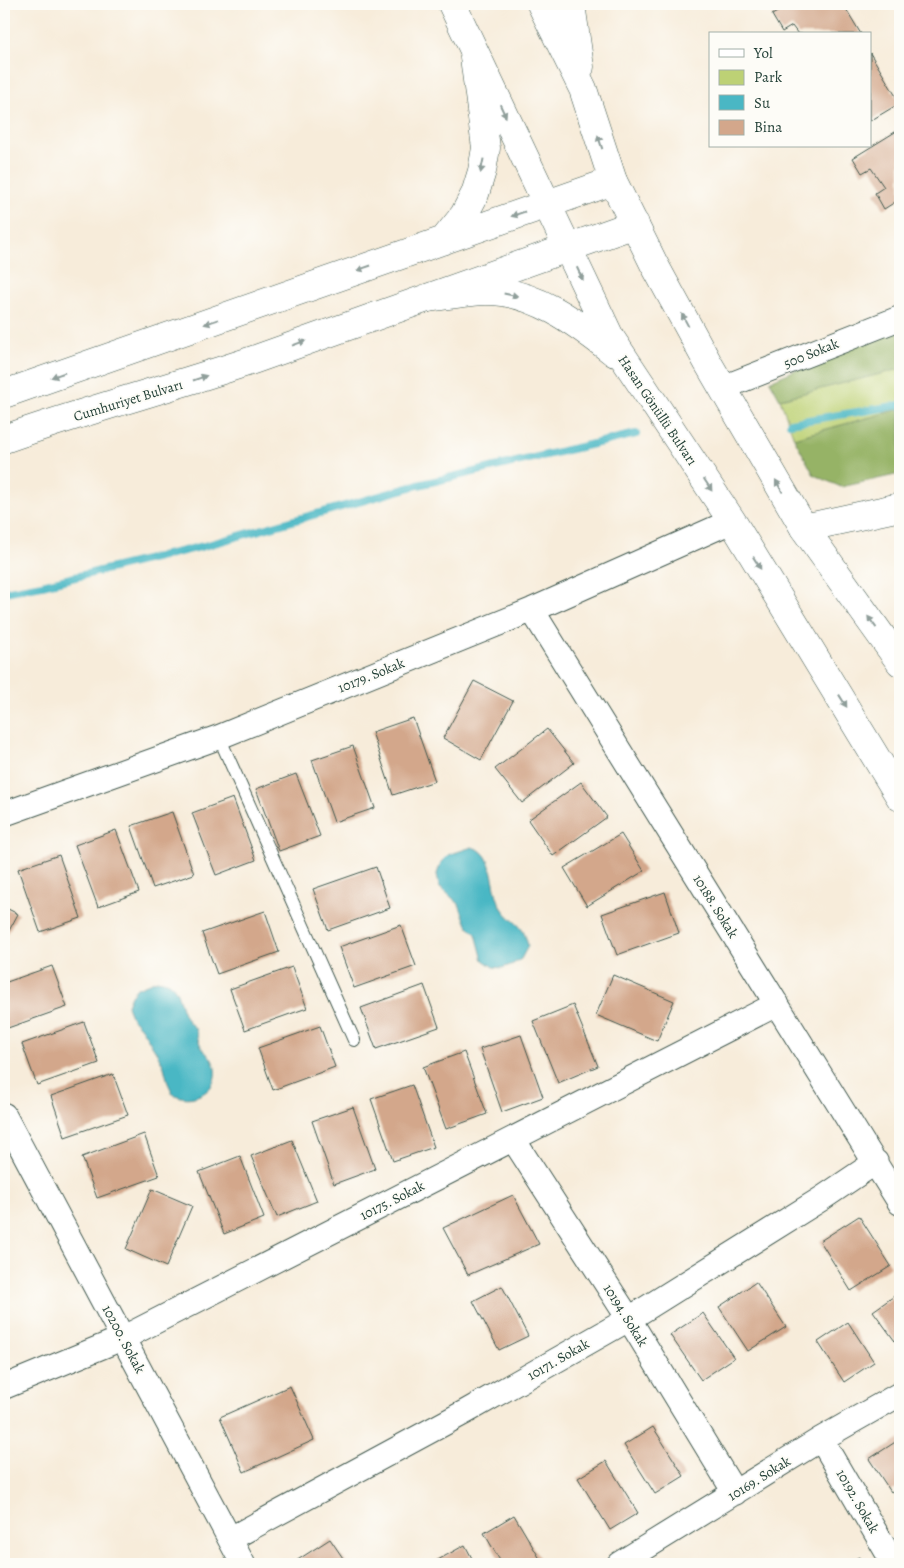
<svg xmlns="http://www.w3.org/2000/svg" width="904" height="1568" viewBox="0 0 904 1568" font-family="Alegreya,serif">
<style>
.green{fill:#bdd175;stroke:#6e8754}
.forest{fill:#96b366;stroke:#5a784d}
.water{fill:#4ab7c4;stroke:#347a7c}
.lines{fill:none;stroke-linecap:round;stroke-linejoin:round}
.stream{stroke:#4ab7c4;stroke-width:8}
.building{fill:#d3a78b}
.lane-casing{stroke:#3f574d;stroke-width:14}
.street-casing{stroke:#3f574d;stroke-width:26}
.secondary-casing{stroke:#3f574d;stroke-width:29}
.primary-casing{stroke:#3f574d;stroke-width:29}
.lane{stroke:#fff;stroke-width:12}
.street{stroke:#fff;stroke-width:24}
.secondary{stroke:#fff;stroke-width:28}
.primary{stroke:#fff;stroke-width:28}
.oneway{fill:#8f9e9a}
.labels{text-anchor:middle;stroke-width:4;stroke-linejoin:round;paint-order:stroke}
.street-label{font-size:14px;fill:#1f3d34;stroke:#fdfcf7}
</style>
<rect width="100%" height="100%" fill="#fdfcf7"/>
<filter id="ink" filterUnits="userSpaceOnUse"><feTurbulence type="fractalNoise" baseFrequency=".02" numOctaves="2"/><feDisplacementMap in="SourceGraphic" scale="10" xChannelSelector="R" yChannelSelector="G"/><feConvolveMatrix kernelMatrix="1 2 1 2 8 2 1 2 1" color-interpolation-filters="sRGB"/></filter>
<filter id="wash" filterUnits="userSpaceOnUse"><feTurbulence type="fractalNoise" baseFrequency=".0096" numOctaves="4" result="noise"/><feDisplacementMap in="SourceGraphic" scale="20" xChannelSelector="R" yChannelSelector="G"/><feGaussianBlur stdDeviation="1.12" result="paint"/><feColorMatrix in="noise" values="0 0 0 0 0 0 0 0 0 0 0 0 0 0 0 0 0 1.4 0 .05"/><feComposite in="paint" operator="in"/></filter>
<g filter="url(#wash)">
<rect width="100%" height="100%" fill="#f7ecda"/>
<!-- green -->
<path class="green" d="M 900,369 L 900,409 L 794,438 L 780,399 Z"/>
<!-- forest -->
<path class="forest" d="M 900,324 L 900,369 L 780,399 L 770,381 Z
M 900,409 L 900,474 L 841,487 L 814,475 L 794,438 Z"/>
<!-- water -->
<path class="water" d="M 472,847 C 475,848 480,850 482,852 C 495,863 492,893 502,908 C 513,925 523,921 528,946 L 521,959 L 513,964 L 502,968 L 493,967 L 483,960 L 476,934 L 467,925 L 459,904 L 439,886 L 437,874 L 441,862 L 448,855 Z
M 157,980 C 161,981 166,981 169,983 C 182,990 178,1016 195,1028 C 197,1034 198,1041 201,1046 C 203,1051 208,1054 211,1058 C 219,1070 216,1087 202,1094 C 191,1099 184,1099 173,1094 L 168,1083 L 164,1067 L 157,1053 L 141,1028 L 131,1017 L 127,1005 L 131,995 L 137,988 Z"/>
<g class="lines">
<!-- stream -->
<path class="stream" d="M 790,423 L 900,405
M 4,592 L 42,585 L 204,546 L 418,485 L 636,434"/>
</g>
<g id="blocks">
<!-- building -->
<path class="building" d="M 791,4 L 843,4 L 861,34 L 798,34 L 792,26 L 782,32 L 772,15 Z
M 870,53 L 900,103 L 870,121 Z
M 900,129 L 900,199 L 884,209 L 875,193 L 884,187 L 871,168 L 862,173 L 853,158 Z
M 474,681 L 513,701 L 481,760 L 443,738 Z
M 413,718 L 435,781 L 393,795 L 372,732 Z
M 547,729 L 574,763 L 522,803 L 495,769 Z
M 353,746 L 375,808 L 334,822 L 312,760 Z
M 296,774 L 320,836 L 279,851 L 256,789 Z
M 581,782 L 607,817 L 553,856 L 528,820 Z
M 233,798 L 256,860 L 216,875 L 192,813 Z
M 172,812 L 194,874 L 153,888 L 131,826 Z
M 116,830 L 139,892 L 98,907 L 75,845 Z
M 621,834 L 644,871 L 587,906 L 564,868 Z
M 59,855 L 81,918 L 40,932 L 18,869 Z
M 376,867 L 390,908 L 328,930 L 313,889 Z
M 665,892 L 679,933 L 617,955 L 602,914 Z
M 4,907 L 18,914 L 4,940 Z
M 265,911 L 279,952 L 217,974 L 202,933 Z
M 401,925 L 416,966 L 354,988 L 339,947 Z
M 52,966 L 67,1007 L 5,1029 L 4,983 Z
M 292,967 L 307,1008 L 245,1030 L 230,989 Z
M 613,975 L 674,1001 L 657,1041 L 596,1015 Z
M 424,985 L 439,1027 L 376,1049 L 361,1008 Z
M 573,1005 L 598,1066 L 558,1083 L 533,1021 Z
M 84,1022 L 99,1063 L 37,1085 L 22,1044 Z
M 320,1026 L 335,1067 L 273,1090 L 258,1048 Z
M 521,1035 L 543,1097 L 502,1112 L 480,1049 Z
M 464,1052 L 487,1114 L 446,1129 L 423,1067 Z
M 113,1074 L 128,1115 L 65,1137 L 51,1096 Z
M 412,1085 L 434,1147 L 393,1161 L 371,1099 Z
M 353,1107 L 375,1169 L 334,1184 L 312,1121 Z
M 144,1134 L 159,1176 L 97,1198 L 82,1157 Z
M 292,1140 L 317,1201 L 277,1217 L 251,1156 Z
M 240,1156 L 264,1218 L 224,1234 L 199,1172 Z
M 152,1189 L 192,1206 L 166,1267 L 126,1249 Z
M 513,1195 L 539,1244 L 468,1275 L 443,1228 Z
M 859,1216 L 891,1266 L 851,1291 L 820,1241 Z
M 756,1282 L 786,1327 L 748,1351 L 719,1307 Z
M 502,1286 L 528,1336 L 499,1350 L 473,1301 Z
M 900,1292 L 900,1348 L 873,1311 Z
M 703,1313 L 734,1358 L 701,1380 L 670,1335 Z
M 848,1322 L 874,1362 L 844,1382 L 818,1342 Z
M 290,1386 L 314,1440 L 244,1472 L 220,1417 Z
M 653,1427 L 684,1476 L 655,1494 L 624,1445 Z
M 900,1439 L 900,1486 L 891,1492 L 869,1459 Z
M 606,1461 L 638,1513 L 610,1530 L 578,1478 Z
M 514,1515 L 543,1564 L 502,1564 L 484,1533 Z
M 330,1539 L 347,1564 L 298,1564 L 296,1561 Z
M 465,1545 L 475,1564 L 438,1564 L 436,1561 Z
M 859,1557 L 863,1564 L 846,1564 Z"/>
</g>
</g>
<g filter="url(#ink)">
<use href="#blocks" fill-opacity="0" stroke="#3f574d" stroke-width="1"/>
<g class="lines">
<defs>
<path id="lane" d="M 219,737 L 354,1040"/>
<path id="street" d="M 722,388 L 900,318
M 532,610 L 900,1203
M 4,814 L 219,737 L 532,610 L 732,521
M 4,1115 L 243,1564
M 513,1139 L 629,1319 L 735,1493
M 4,1387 L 123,1338 L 777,1004
M 821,1439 L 894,1564
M 230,1539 L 467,1411 L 629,1319 L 821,1199 L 876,1162
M 619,1564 L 821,1439 L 900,1394"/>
<path id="secondary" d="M 443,241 L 464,215 L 475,194 L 482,171 L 486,148 L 474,57
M 4,394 L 613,181
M 4,439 C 86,410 170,388 253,360 L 635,224
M 804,528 L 900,507"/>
<path id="primary" d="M 452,4 L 610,337 L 732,521 L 900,797
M 541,4 L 583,89 L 613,181 L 654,264 L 708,363 L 804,528 L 900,662
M 571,4 L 580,67
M 428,298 C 447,295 467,292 485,291 C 535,290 578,324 615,353"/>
</defs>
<!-- lane casing -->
<use href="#lane" class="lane-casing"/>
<!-- street casing -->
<use href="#street" class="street-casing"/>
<!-- secondary casing -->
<use href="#secondary" class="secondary-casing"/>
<!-- primary casing -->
<use href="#primary" class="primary-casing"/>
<!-- lane -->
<use href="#lane" class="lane"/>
<!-- street -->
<use href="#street" class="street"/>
<!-- secondary -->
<use href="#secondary" class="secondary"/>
<!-- primary -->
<use href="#primary" class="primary"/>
</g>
<!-- one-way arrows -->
<defs><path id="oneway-solid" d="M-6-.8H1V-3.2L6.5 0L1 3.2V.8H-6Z" transform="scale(1.25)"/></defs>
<g class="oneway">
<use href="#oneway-solid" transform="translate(503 111) rotate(65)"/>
<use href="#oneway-solid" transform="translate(600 142) rotate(-108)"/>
<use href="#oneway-solid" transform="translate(482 166) rotate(102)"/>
<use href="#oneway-solid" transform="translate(518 214) rotate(161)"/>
<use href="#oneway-solid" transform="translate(364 268) rotate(161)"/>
<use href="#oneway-solid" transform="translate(580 274) rotate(65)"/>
<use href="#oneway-solid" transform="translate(511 295) rotate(11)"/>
<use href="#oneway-solid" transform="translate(685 320) rotate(-118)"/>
<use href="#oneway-solid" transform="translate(211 322) rotate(161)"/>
<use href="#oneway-solid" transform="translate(299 343) rotate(-20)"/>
<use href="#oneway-solid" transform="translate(58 375) rotate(161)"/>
<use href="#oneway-solid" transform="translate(200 378) rotate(-19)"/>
<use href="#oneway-solid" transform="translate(708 485) rotate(57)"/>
<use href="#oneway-solid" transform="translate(779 486) rotate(-120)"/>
<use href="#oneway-solid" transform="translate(757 563) rotate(58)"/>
<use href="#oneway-solid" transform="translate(872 622) rotate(-126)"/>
<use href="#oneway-solid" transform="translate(843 701) rotate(58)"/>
</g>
</g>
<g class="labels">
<!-- street labels -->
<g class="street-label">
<text transform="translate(811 353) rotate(-22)" y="5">500 Sokak</text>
<text transform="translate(128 400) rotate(-17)" y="5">Cumhuriyet Bulvarı</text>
<text transform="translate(658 410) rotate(56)" y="5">Hasan Gönüllü Bulvarı</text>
<text transform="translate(371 675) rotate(-22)" y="5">10179. Sokak</text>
<text transform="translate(716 906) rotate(58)" y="5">10188. Sokak</text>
<text transform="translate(392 1200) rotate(-27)" y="5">10175. Sokak</text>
<text transform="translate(626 1315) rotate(58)" y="5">10194. Sokak</text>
<text transform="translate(124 1339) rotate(62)" y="5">10200. Sokak</text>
<text transform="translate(558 1359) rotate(-30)" y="5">10171. Sokak</text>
<text transform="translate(759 1478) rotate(-32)" y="5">10169. Sokak</text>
<text transform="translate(858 1501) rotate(60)" y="5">10192. Sokak</text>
</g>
</g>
<!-- margin -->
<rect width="904" height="1568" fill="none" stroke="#fdfcf7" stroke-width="20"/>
<!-- legend -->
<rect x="709" y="32" width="162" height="115" fill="#fdfcf7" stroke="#a4b0a9"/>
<rect x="719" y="49" width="25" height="8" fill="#ffffff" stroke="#a4b0a9"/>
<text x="754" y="58" font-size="15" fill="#1f3d34">Yol</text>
<rect x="719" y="70" width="25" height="15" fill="#bdd175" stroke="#a4b0a9"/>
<text x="754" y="82" font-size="15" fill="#1f3d34">Park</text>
<rect x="719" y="95" width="25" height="15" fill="#4ab7c4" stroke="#a4b0a9"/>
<text x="754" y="108" font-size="15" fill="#1f3d34">Su</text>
<rect x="719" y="120" width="25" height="15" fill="#d3a78b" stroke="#a4b0a9"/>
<text x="754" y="132" font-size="15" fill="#1f3d34">Bina</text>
</svg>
